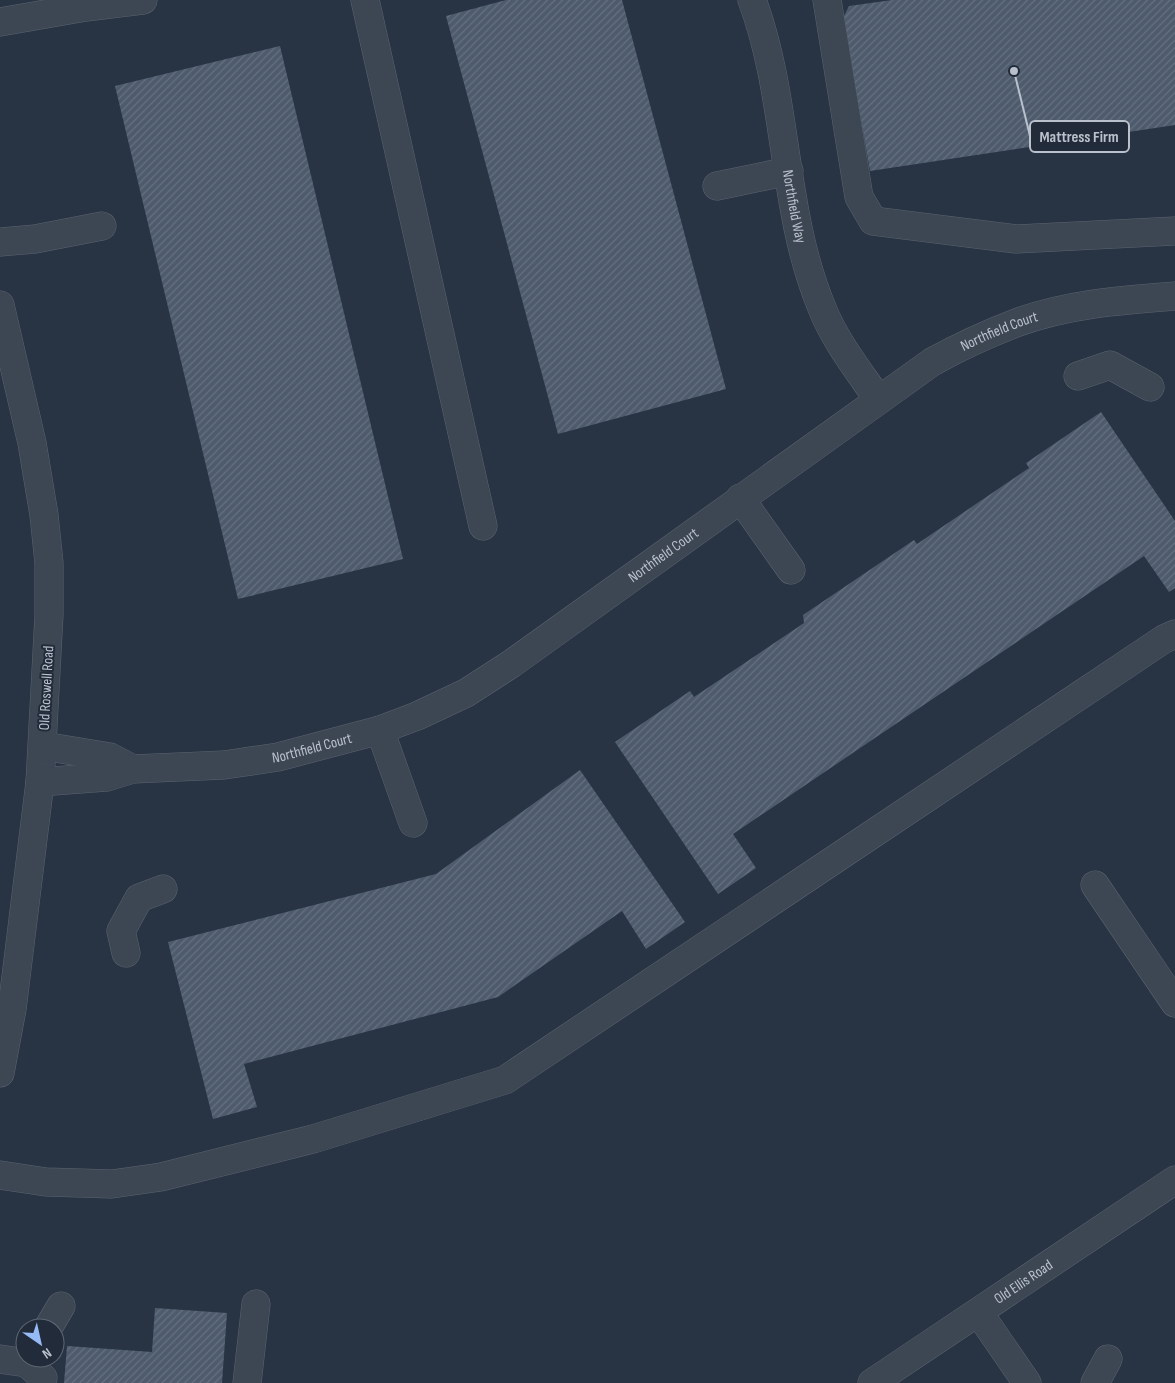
<svg xmlns="http://www.w3.org/2000/svg" width="1175" height="1383" viewBox="0 0 1175 1383" font-family="'Sofia Sans Condensed',sans-serif">
<style>
.building{fill:url(#building-hatch)}
.lines{fill:none;stroke-linecap:round;stroke-linejoin:round}
.minor-casing{stroke:#5b6470;stroke-width:29}
.minor{stroke:#3d4653;stroke-width:28}
.labels{text-anchor:middle;stroke-width:4;stroke-linejoin:round;paint-order:stroke}
.street-label{font-size:15px;fill:#bac1cd;stroke:#212b39}
.leader{fill:none;stroke:#bac1cd;stroke-width:2}
.callout-dot{fill:#bac1cd;stroke:#212b39;stroke-width:2}
.callout{fill:#212b39;stroke:#bac1cd;stroke-width:2}
.callout-label{font-size:16px;text-anchor:middle;font-weight:bold;fill:#bac1cd}
</style>
<defs>
<pattern id="building-hatch" width="6" height="6" patternUnits="userSpaceOnUse" patternTransform="scale(1.25)"><rect width="6" height="6" fill="#4e5b6c"/><path d="M-1 1l2-2M0 6l6-6M5 7l2-2" fill="none" stroke="#657180"/></pattern>
</defs>
<rect width="100%" height="100%" fill="#283443"/>
<!-- building -->
<path class="building" d="M 506,0 L 622,0 L 726,389 L 558,434 L 446,16 Z
M 892,0 L 1175,0 L 1175,125 L 870,171 L 843,18 L 849,6 Z
M 280,46 L 403,559 L 238,599 L 115,86 Z
M 1101,412 L 1175,521 L 1175,588 L 1169,592 L 1144,556 L 733,834 L 756,868 L 718,894 L 615,742 L 690,691 L 694,697 L 804,623 L 803,615 L 914,540 L 917,544 L 1029,468 L 1026,463 Z
M 580,770 L 685,922 L 646,949 L 622,911 L 498,997 L 244,1064 L 257,1107 L 213,1119 L 168,942 L 436,874 Z
M 155,1308 L 227,1313 L 222,1383 L 64,1383 L 67,1346 L 152,1352 Z"/>
<g class="lines">
<defs>
<g id="minor">
<path d="M 365,0 L 483,526"/>
<path id="s1" d="M 752,0 C 789,99 781,210 822,308 C 835,341 858,370 878,399"/>
<path d="M 827,0 L 859,197 L 873,221 L 1016,239 L 1175,231"/>
<path d="M 0,22 L 86,7 L 143,0"/>
<path d="M 717,186 L 789,171"/>
<path d="M 0,242 L 35,239 L 102,226"/>
<path d="M 0,305 L 32,443 L 44,515 L 49,563 L 49,615 L 40,782 L 12,1009 L 0,1073"/>
<path d="M 1078,376 L 1110,365 L 1150,387"/>
<path d="M 740,498 L 791,570"/>
<path d="M 380,730 L 413,823"/>
<path d="M 43,746 L 110,757 L 133,769"/>
<path id="s2" d="M 40,782 L 107,777 L 133,769 L 224,765 L 278,757 L 380,730 L 417,716 L 466,693 L 511,664 L 932,362 C 959,347 987,334 1016,323 C 1066,304 1122,300 1175,296"/>
<path d="M 1095,885 L 1175,1003"/>
<path d="M 126,953 L 121,931 L 139,898 L 163,889"/>
<path d="M 0,1175 L 46,1182 L 112,1184 L 161,1177 L 313,1139 L 505,1080 L 1164,639 L 1175,634"/>
<path d="M 979,1313 L 1027,1383"/>
<path d="M 48,1328 L 61,1306"/>
<path d="M 0,1359 L 27,1363 L 43,1378"/>
<path d="M 247,1383 L 256,1304"/>
<path id="s3" d="M 872,1383 L 1175,1180"/>
<path d="M 1095,1383 L 1108,1359"/>
</g>
</defs>
<!-- minor casing -->
<use href="#minor" class="minor-casing"/>
<!-- minor -->
<use href="#minor" class="minor"/>
</g>
<g class="labels">
<!-- street labels -->
<g class="street-label">
<text dy="5" stroke="none"><textPath href="#s1" startOffset="211">Northfield Way</textPath></text>
<text dy="5" stroke="none"><textPath href="#s2" startOffset="1085">Northfield Court</textPath></text>
<text dy="5" stroke="none"><textPath href="#s2" startOffset="680">Northfield Court</textPath></text>
<text transform="translate(46 688) rotate(-87)" y="5">Old Roswell Road</text>
<text dy="5" stroke="none"><textPath href="#s2" startOffset="275">Northfield Court</textPath></text>
<text dy="5" stroke="none"><textPath href="#s3" startOffset="182">Old Ellis Road</textPath></text>
</g>
</g>
<!-- callouts -->
<path class="leader" d="M1014 71L1030 136"/>
<circle class="callout-dot" cx="1014" cy="71" r="5"/>
<rect class="callout" x="1030" y="121" width="99" height="31" rx="5"/>
<g class="callout-label">
<text x="1079" y="142">Mattress Firm</text>
</g>
<!-- north arrow -->
<g transform="translate(40 1343) rotate(146)"><circle r="24" fill="#212b39" stroke="#5e6774"/>
<path d="M0-4L9 19L0 12L-9 19Z" fill="#96baf6"/>
<text y="-8" font-size="14" font-weight="bold" text-anchor="middle" fill="#bac1cd">N</text>
</g>
</svg>
